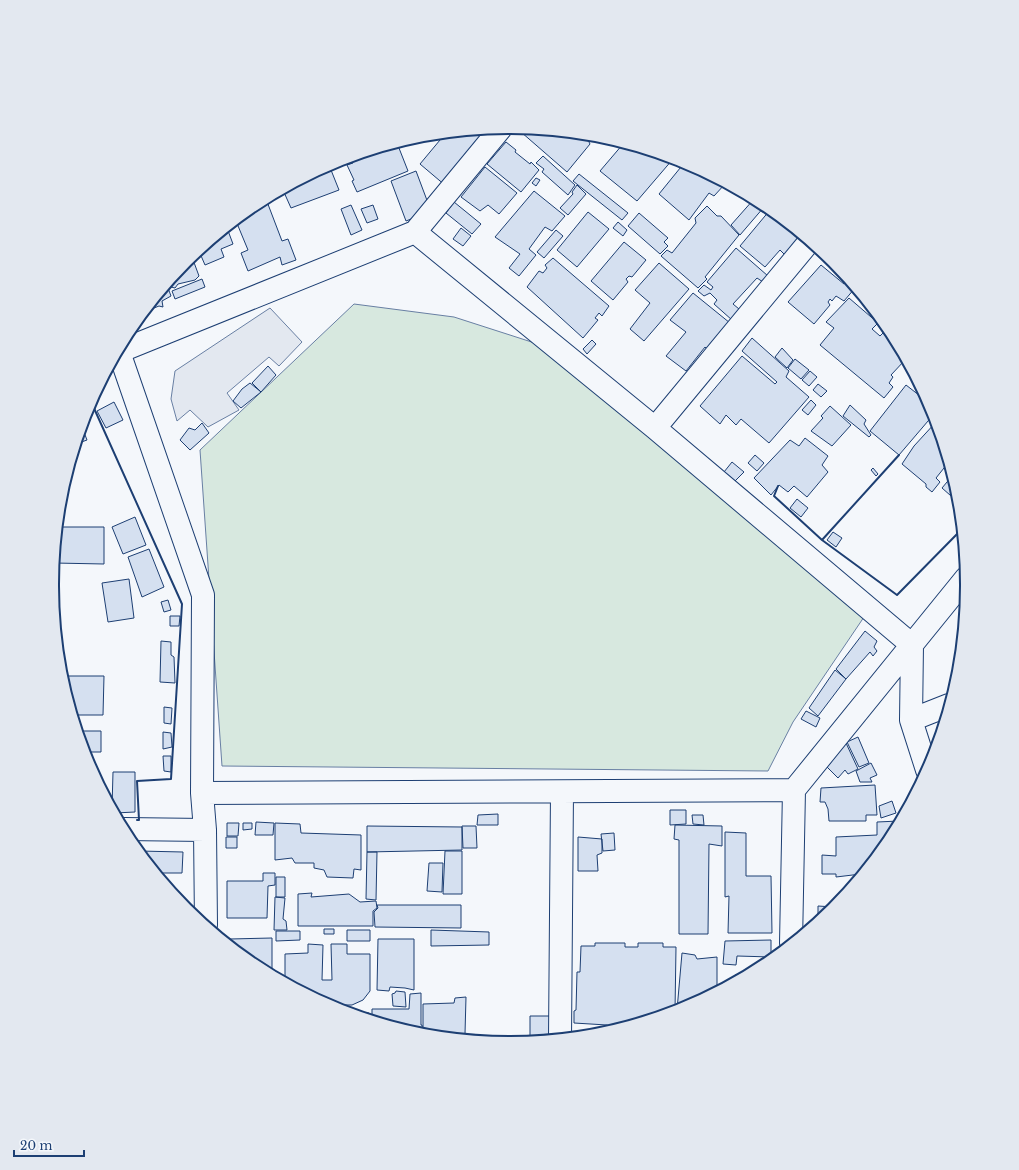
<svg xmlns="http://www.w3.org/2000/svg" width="1019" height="1170" viewBox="0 0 1019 1170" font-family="'Libre Baskerville',serif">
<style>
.green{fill:#d7e8df;stroke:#687fa3}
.parking{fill:#e3e8f0;stroke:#687fa3}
.building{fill:#d5e0f0;stroke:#1d3f73}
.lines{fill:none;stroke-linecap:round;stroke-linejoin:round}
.minor-casing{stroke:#1d3f73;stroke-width:24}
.minor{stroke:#f4f7fb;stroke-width:22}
.wall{stroke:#1d3f73;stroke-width:2}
.rim{fill:none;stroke:#1d3f73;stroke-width:2}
</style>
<rect width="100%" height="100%" fill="#f4f7fb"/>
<!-- green -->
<path class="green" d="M 354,304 L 454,317 L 544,346 L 864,617 L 793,722 L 768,771 L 222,766 L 200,450 Z"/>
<!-- parking -->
<path class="parking" d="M 270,308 L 302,342 L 279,366 L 269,357 L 227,393 L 239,410 L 208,427 L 190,410 L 177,421 L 171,399 L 175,371 Z"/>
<!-- building -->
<path class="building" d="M 494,129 L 446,186 L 420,164 L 445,134 Z
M 524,129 L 589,135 L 587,138 L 590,144 L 567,172 L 521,132 Z
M 428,135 L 429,136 L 411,144 L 409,140 Z
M 506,142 L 516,150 L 515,152 L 530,164 L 531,162 L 539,170 L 521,192 L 487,164 Z
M 397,143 L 408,171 L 357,192 L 352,181 L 354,180 L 347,165 L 353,163 L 350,158 Z
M 623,144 L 673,159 L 637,201 L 600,171 Z
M 543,156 L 575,185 L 568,195 L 542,172 L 544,169 L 536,163 Z
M 685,162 L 704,173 L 712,180 L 714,178 L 725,184 L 714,196 L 709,193 L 689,220 L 659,194 Z
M 329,165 L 339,190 L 291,208 L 283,190 Z
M 485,167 L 517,193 L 499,214 L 488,205 L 480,211 L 461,197 Z
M 416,171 L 431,211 L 406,221 L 391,181 Z
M 579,174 L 628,213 L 622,220 L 573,181 Z
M 536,178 L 540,180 L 536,186 L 532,183 Z
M 577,185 L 586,194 L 568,215 L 560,208 L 573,194 L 572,192 Z
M 534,191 L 565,216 L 552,231 L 545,227 L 529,249 L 536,255 L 519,276 L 509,268 L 520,254 L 495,237 Z
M 266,199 L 282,241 L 288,239 L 296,260 L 282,265 L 280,257 L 248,271 L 241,253 L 248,250 L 236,221 L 256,204 Z
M 754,199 L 764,207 L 740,235 L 731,225 Z
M 454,202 L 481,224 L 472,234 L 446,213 Z
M 351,205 L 362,230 L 351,235 L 341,209 Z
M 373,205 L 378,219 L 367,223 L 361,209 Z
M 707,206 L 717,216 L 721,216 L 739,235 L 705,277 L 707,279 L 698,288 L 661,256 L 667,250 L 672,253 L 696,223 L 695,218 Z
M 770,210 L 803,237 L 786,256 L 780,250 L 765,267 L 740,246 Z
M 588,212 L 609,229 L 577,267 L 557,250 Z
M 639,213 L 668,238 L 664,242 L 668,246 L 660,254 L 628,226 Z
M 618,222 L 627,230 L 623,236 L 613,228 Z
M 227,228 L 233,244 L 221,249 L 224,257 L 205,265 L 199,251 Z
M 461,228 L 471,236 L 463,246 L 453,239 Z
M 556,230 L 563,236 L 544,258 L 537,252 Z
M 624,242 L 646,260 L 632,277 L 629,276 L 626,279 L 628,282 L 613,300 L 591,281 Z
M 736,248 L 768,276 L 763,282 L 757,278 L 733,304 L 739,309 L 732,320 L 714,304 L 717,300 L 710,293 L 704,296 L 698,291 L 704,285 L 711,290 L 713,287 L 707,282 Z
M 192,257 L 199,276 L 195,280 L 178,284 L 175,288 L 171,287 L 168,288 L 171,296 L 162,301 L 163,307 L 159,306 L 144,312 L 186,261 Z
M 553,258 L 609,306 L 602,316 L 599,313 L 595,318 L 598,320 L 583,338 L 527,287 L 539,271 L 543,273 L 547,268 L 545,265 Z
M 659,263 L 689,289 L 644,341 L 630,329 L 650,303 L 635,290 Z
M 821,265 L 844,284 L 848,281 L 855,288 L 844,301 L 836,296 L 832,301 L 830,299 L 828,302 L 830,305 L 814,324 L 788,302 Z
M 202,279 L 205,287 L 175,299 L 172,291 Z
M 693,293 L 730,323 L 707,349 L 705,347 L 686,371 L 666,356 L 686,332 L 670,320 Z
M 849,298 L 878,323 L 872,329 L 880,336 L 886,330 L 893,336 L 905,360 L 891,375 L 893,377 L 889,383 L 893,387 L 884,398 L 820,345 L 834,328 L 826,322 Z
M 752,338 L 789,371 L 786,377 L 809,397 L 769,443 L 741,419 L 736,425 L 726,415 L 720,424 L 700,406 L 742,356 L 775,384 L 777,382 L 742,351 Z
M 592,340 L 596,344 L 587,354 L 583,349 Z
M 782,348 L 793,360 L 787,368 L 775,357 Z
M 795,359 L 809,370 L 801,379 L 788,368 Z
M 268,366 L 276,375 L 261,392 L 252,383 Z
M 810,371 L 817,377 L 809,386 L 802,380 Z
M 250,383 L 261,392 L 241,408 L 233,401 L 242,389 Z
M 818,384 L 827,391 L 821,397 L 813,390 Z
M 906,385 L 924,399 L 926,398 L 934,414 L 899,455 L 870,431 Z
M 811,400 L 816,405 L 808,415 L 802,410 Z
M 114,402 L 123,420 L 106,428 L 97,411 Z
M 850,405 L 866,420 L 864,424 L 871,435 L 869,437 L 843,416 Z
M 830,406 L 851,425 L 832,446 L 811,431 L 823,418 L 821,416 Z
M 936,422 L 948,463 L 936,478 L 940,482 L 932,492 L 926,487 L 926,484 L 902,464 L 914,446 Z
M 202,423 L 209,433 L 190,450 L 180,440 L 189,428 L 195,430 Z
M 82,427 L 87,440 L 76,444 Z
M 805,438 L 828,456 L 822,465 L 828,472 L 807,497 L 794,486 L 788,492 L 779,485 L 771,495 L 754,478 L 790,440 L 799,446 Z
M 755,455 L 764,463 L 757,471 L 748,463 Z
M 732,462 L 744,472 L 735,481 L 724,472 Z
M 873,468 L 878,474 L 876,476 L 871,470 Z
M 952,476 L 958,496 L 959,503 L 942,488 Z
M 797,499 L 808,508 L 801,517 L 790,508 Z
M 135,517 L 146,545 L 123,554 L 112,527 Z
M 58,527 L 104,527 L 104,564 L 54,563 Z
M 833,532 L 842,538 L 836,547 L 827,540 Z
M 149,549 L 164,587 L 142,597 L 128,557 Z
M 129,579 L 134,618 L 108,622 L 102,583 Z
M 168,600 L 171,610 L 164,612 L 161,602 Z
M 170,616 L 180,616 L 179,626 L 170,626 Z
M 865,631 L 877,641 L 874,647 L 877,651 L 873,656 L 870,652 L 846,679 L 836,669 Z
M 161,641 L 171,642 L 171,655 L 174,657 L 175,683 L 160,682 Z
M 961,645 L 959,665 L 954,659 Z
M 835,670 L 846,679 L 818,716 L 809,708 Z
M 61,676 L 104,676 L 103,715 L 73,715 Z
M 164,707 L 172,708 L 171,724 L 164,723 Z
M 806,711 L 820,718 L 816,727 L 801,719 Z
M 79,731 L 101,731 L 101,752 L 87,752 L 84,751 Z
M 163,732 L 171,733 L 172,747 L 163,749 Z
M 858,737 L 869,763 L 859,767 L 847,742 Z
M 846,743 L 858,769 L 848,774 L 845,770 L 838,778 L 827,767 Z
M 163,756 L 171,756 L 171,772 L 164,771 Z
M 871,763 L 877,775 L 870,778 L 872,782 L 860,782 L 856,771 Z
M 93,771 L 99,771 L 100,784 Z
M 113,772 L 135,772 L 135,812 L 115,813 L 112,808 Z
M 875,785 L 877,815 L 866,815 L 866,821 L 829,821 L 828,809 L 825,802 L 820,802 L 821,788 Z
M 892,801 L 896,813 L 881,818 L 879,806 Z
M 670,810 L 686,810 L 686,824 L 670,825 Z
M 498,814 L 498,825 L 477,825 L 478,815 Z
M 692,815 L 703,815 L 704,825 L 693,824 Z
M 899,821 L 891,837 L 883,837 L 883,847 L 861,874 L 836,877 L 836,874 L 822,874 L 822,855 L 836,856 L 836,837 L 877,835 L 877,822 Z
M 256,822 L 274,823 L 273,835 L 255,835 Z
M 227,823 L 239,823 L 238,836 L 227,836 Z
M 243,823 L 252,823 L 252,829 L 243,830 Z
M 275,823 L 300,824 L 301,833 L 361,835 L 361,870 L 354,869 L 353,878 L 327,877 L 324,870 L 314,868 L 314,863 L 295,863 L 292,858 L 275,860 Z
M 675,825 L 722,826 L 722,846 L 709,844 L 708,934 L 679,934 L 679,840 L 674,839 Z
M 367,826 L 462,827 L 462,850 L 367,852 Z
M 462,826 L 476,826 L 477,848 L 463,848 Z
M 725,832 L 746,833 L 746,876 L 771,876 L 772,933 L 728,933 L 729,896 L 725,897 Z
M 614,833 L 615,850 L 603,851 L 601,834 Z
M 226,837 L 237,837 L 237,848 L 226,848 Z
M 578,837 L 602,839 L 602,853 L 597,855 L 598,871 L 578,871 Z
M 139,851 L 183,852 L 182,873 L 157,873 Z
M 445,851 L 462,851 L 462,894 L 443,894 Z
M 367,852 L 377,852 L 376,900 L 366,899 Z
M 429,863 L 443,863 L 442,892 L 427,891 Z
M 263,873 L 275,873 L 275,885 L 268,886 L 267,918 L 227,918 L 227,881 L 263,881 Z
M 276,877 L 285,877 L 285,897 L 276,897 Z
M 312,893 L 311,897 L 349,894 L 360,902 L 376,901 L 377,908 L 373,911 L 373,926 L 298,926 L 298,894 Z
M 275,897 L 285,898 L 283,919 L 286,921 L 287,930 L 274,930 Z
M 377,905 L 461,905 L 461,928 L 375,927 L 374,912 L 378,908 Z
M 818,906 L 834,907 L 818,921 Z
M 324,929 L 334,929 L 334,934 L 324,934 Z
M 347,930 L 370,930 L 370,941 L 347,941 Z
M 431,930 L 489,932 L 489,945 L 431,946 Z
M 276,931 L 300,931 L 300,940 L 276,941 Z
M 272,938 L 272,970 L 265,970 L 255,965 L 230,944 L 230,939 Z
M 378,939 L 414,939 L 414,990 L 405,988 L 390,987 L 389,991 L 377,990 Z
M 771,940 L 771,957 L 737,956 L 736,965 L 723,964 L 725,941 Z
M 595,943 L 625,943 L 625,947 L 638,947 L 638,943 L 663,943 L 663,947 L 676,947 L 675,1011 L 616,1029 L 607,1025 L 574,1023 L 574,1011 L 576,1010 L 577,972 L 580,972 L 581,946 L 595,946 Z
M 308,944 L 323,945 L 322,980 L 332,980 L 331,944 L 347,944 L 347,954 L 370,954 L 370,991 L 363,1000 L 352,1005 L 329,1005 L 285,981 L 285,954 L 308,953 Z
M 682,953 L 695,955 L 697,959 L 717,957 L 717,991 L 684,1008 L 677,1010 Z
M 735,975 L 747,975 L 735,981 Z
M 396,991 L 405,992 L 406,1007 L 393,1006 L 392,994 L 395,993 Z
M 421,993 L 421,1025 L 422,1025 L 423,1034 L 372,1019 L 372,1009 L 409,1009 L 410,994 Z
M 466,997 L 465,1034 L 423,1034 L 423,1004 L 454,1003 L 455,998 Z
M 349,1012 L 369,1013 L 369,1018 Z
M 530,1016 L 556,1016 L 556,1036 L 530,1036 Z"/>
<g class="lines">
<defs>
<path id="minor" d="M 415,232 L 655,428 L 912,645 L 911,720 L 927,770
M 118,352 L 415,232 L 501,128
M 119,352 L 203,595 L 202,793 L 205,830 L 206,925
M 655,428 L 809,242
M 911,720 L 949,705
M 202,793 L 794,790
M 124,829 L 205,830
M 791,943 L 794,790 L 966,578
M 560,1038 L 562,792"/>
</defs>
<!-- minor casing -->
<use href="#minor" class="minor-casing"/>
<!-- minor -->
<use href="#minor" class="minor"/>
<!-- wall -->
<path class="wall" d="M 90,404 L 93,406 L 182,604 L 171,779 L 137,781 L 139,820 L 137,820
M 778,486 L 774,496 L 822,540 L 897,595 L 962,529
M 822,540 L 899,455"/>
</g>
<!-- crop -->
<path d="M0 0H1019V1170H0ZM509 134H510A450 450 0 0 1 960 584V586A450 450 0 0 1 510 1036H509A450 450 0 0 1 59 586V584A450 450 0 0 1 509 134Z" fill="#e3e8f0" fill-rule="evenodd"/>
<path class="rim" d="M509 134H510A450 450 0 0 1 960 584V586A450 450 0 0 1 510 1036H509A450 450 0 0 1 59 586V584A450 450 0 0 1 509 134Z"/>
<!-- scale -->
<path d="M14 1150v6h70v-6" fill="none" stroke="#1d3f73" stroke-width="2"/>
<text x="20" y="1150" font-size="12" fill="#1d3f73" stroke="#f4f7fb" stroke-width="3" paint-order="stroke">20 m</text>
</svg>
